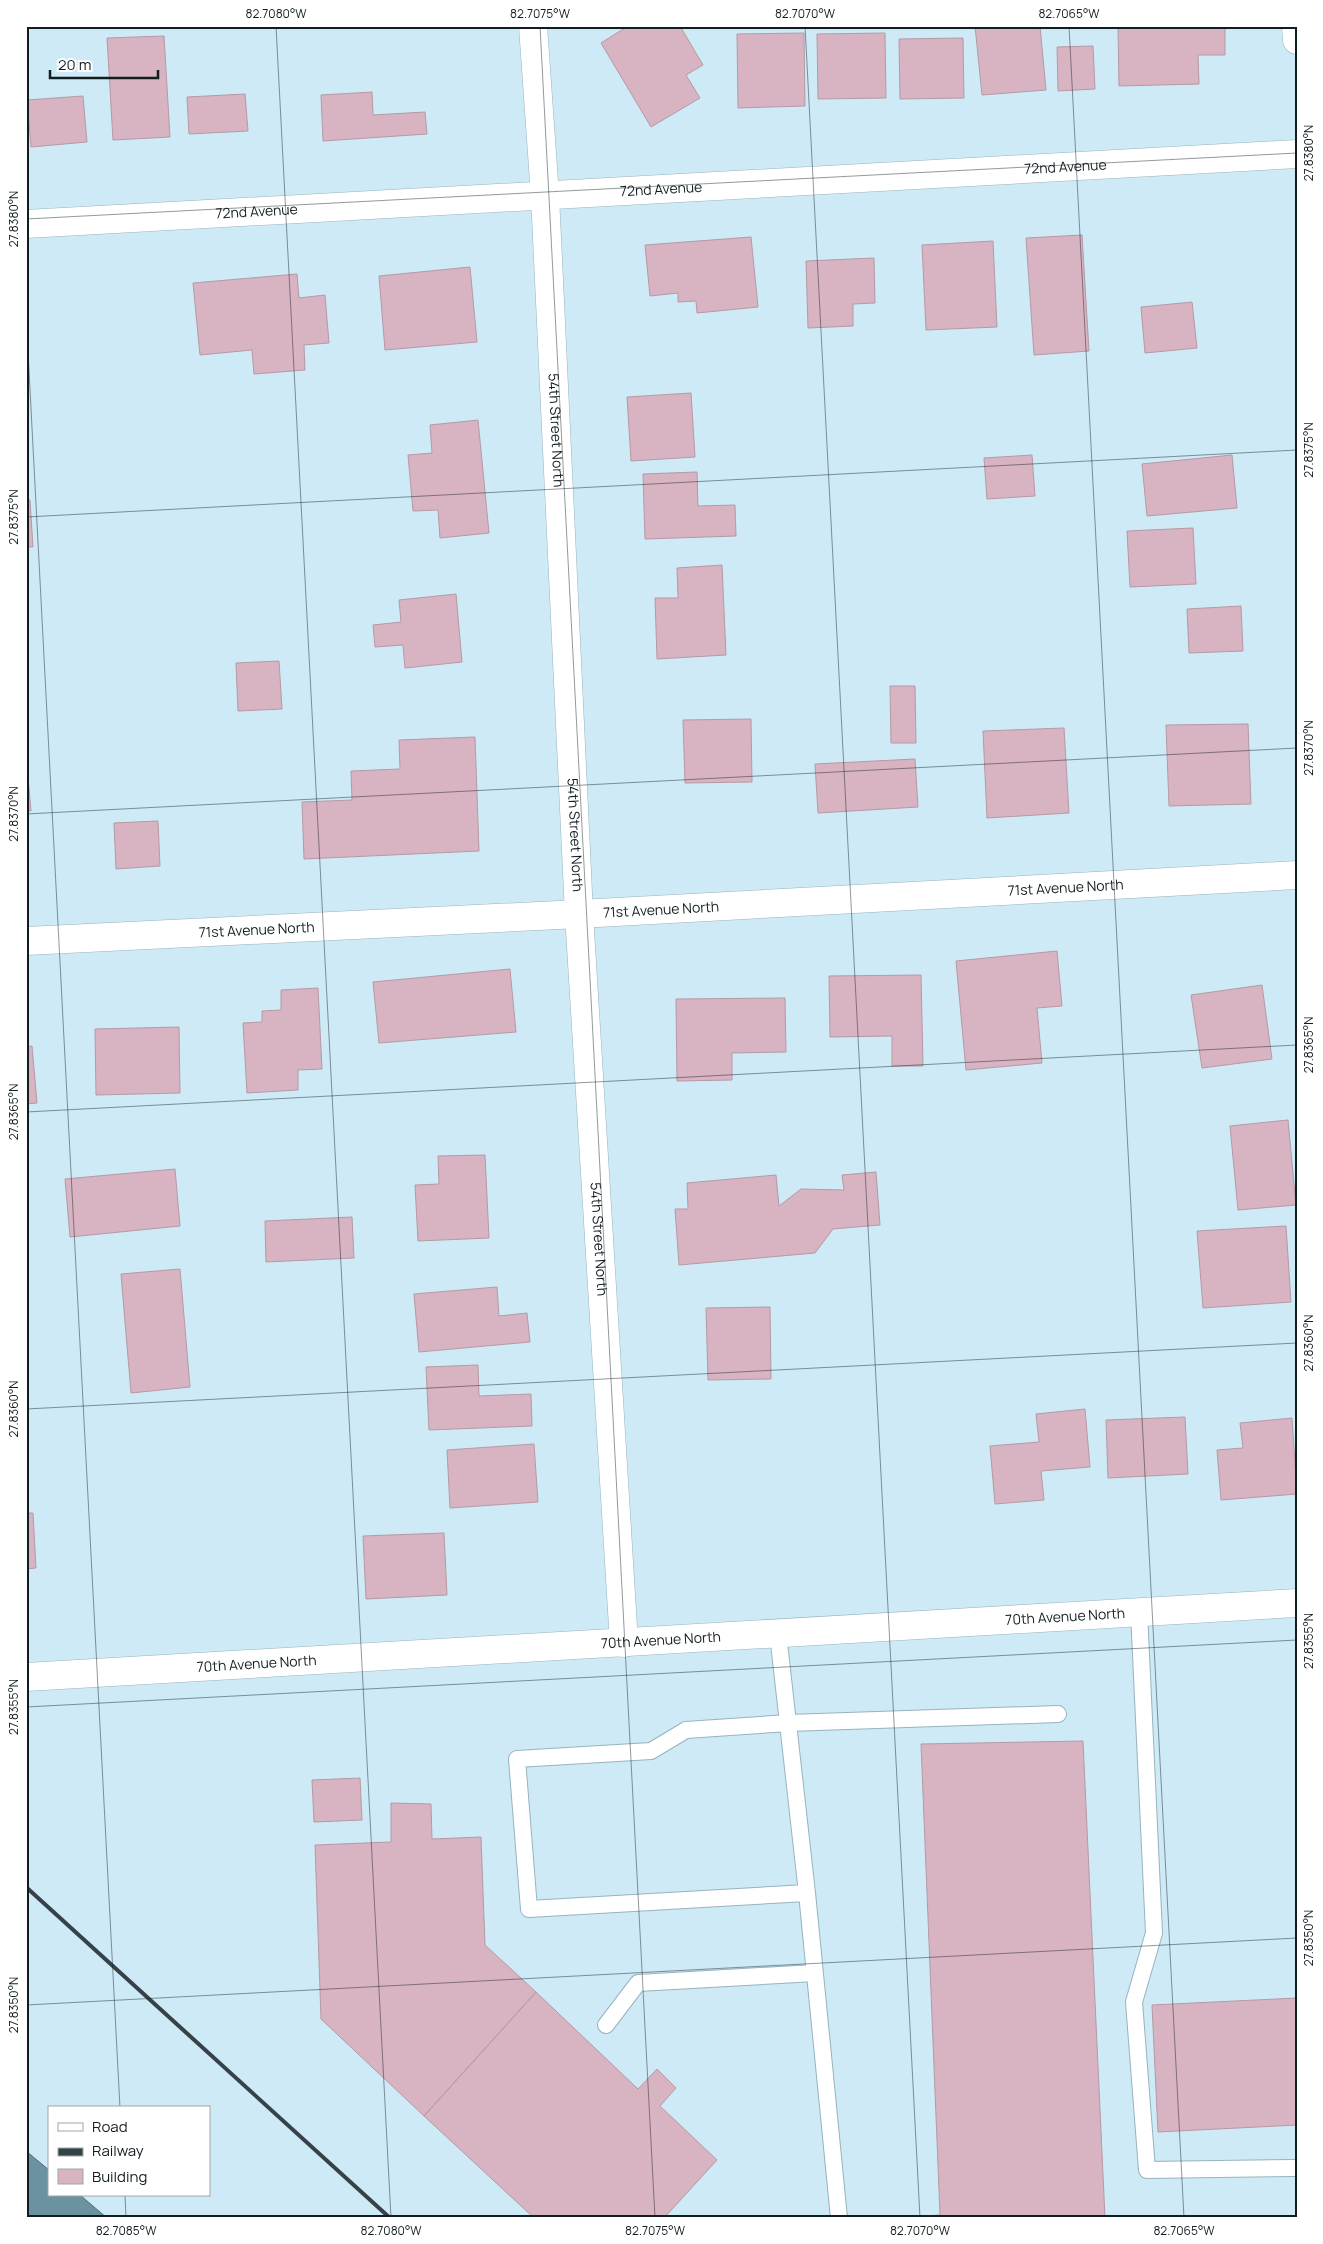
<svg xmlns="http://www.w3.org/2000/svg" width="1323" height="2244" viewBox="0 0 1323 2244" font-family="Manrope,sans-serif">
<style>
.water{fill:#6b92a0;stroke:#506f7a}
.building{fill:#d8b3c1;stroke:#b59aa4}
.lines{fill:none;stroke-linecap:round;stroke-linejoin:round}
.service-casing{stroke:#97b3be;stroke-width:18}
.minor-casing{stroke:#97b3be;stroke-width:29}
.tertiary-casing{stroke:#97b3be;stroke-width:29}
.service{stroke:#fff;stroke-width:16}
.minor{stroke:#fff;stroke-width:28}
.tertiary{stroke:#fff;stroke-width:28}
.rail{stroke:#354349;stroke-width:4}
.ticks{fill:none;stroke:#121d21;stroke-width:1;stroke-opacity:0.45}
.labels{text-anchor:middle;stroke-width:4;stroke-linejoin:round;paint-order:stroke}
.street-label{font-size:14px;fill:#121d21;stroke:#fff}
.neatline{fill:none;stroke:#121d21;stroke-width:2}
.ticks-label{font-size:12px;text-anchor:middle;fill:#121d21}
</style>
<rect width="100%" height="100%" fill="#cdeaf6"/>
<!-- water -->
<path class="water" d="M 26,2151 L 49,2170 L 49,2195 L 80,2195 L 107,2218 L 26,2218 Z"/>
<!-- building -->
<path class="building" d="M 628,26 L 680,26 L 703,65 L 686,75 L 700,98 L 651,127 L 601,43 Z
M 975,26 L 1040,26 L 1046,90 L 982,95 Z
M 1225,26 L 1225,55 L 1198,55 L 1199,84 L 1119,86 L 1118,28 Z
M 804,33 L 805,106 L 738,108 L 737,34 Z
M 885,33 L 886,98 L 818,99 L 817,34 Z
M 164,36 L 170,137 L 113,140 L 107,38 Z
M 963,38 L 964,98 L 900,99 L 899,39 Z
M 1093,46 L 1095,89 L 1058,91 L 1057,47 Z
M 372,92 L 373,115 L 425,112 L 427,134 L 323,141 L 321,95 Z
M 245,94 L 248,131 L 189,134 L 187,97 Z
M 83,96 L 87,142 L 31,147 L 27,100 Z
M 1082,235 L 1089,351 L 1034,355 L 1026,238 Z
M 751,237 L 758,307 L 697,313 L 696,301 L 678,302 L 678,293 L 650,296 L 645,245 Z
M 993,241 L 997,327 L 926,330 L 922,245 Z
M 874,258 L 875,303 L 853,304 L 853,326 L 808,328 L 806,261 Z
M 470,267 L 477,342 L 385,350 L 379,276 Z
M 297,274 L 299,298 L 325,295 L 329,343 L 304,345 L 305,370 L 254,374 L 252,350 L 200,355 L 193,283 Z
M 1192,302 L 1197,348 L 1145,353 L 1141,307 Z
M 691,393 L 695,457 L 631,461 L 627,397 Z
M 478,420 L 489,533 L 440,538 L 438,510 L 413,511 L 408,455 L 432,453 L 430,425 Z
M 1032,455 L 1035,496 L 987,499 L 984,458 Z
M 1232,455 L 1237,508 L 1147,516 L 1142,464 Z
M 697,472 L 698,506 L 735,505 L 736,536 L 645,539 L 643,474 Z
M 26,500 L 30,500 L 33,547 L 26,547 Z
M 1193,528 L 1196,584 L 1130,587 L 1127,531 Z
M 722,565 L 726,655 L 657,659 L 655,598 L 678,598 L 677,568 Z
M 456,594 L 462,662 L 405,668 L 403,645 L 375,647 L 373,625 L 401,622 L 399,600 Z
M 1241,606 L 1243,651 L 1189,653 L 1187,609 Z
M 279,661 L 282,709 L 238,711 L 236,663 Z
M 890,686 L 915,686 L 916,743 L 891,743 Z
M 751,719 L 752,782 L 685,783 L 683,720 Z
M 1248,724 L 1251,804 L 1169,806 L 1166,725 Z
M 1064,728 L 1069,813 L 987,818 L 983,731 Z
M 475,737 L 479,851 L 304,859 L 302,802 L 352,800 L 351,771 L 400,769 L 399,740 Z
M 26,754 L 31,811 L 26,811 Z
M 915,759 L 918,807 L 818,813 L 815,764 Z
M 158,821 L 160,866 L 116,869 L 114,823 Z
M 1057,951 L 1062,1006 L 1037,1008 L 1042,1063 L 966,1070 L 956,961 Z
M 510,969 L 516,1032 L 379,1043 L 373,982 Z
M 921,975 L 923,1066 L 892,1066 L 892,1036 L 830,1037 L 829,976 Z
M 1262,985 L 1272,1059 L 1202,1068 L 1191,995 Z
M 318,988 L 322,1069 L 298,1070 L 298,1090 L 247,1093 L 243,1023 L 262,1022 L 262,1011 L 281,1010 L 281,990 Z
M 785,998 L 786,1052 L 732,1053 L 732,1080 L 677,1081 L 676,999 Z
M 179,1027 L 180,1093 L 96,1095 L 95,1029 Z
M 32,1046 L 37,1103 L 26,1104 L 26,1047 Z
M 1288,1120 L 1296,1205 L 1238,1210 L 1230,1126 Z
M 485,1155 L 489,1238 L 418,1241 L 415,1185 L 439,1184 L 438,1156 Z
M 175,1169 L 180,1226 L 70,1237 L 65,1179 Z
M 876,1172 L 880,1225 L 833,1229 L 815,1253 L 679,1265 L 675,1209 L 688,1209 L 687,1183 L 776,1175 L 779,1206 L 801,1189 L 844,1190 L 842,1175 Z
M 352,1217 L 354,1258 L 266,1262 L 265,1221 Z
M 1286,1226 L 1291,1302 L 1203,1308 L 1197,1231 Z
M 180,1269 L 190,1387 L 131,1393 L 121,1274 Z
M 497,1287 L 499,1316 L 527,1313 L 530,1342 L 419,1352 L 414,1294 Z
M 770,1307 L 771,1379 L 708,1380 L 706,1308 Z
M 478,1365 L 479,1396 L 531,1394 L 532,1426 L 429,1430 L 426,1367 Z
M 1085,1409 L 1090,1467 L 1041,1471 L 1044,1500 L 995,1504 L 990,1446 L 1039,1442 L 1036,1414 Z
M 1185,1417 L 1188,1474 L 1108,1478 L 1106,1420 Z
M 1292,1418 L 1297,1494 L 1221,1500 L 1217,1450 L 1243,1448 L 1240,1423 Z
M 534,1444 L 538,1502 L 450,1508 L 447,1450 Z
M 26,1513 L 33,1513 L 36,1568 L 26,1569 Z
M 444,1533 L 447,1595 L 366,1599 L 363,1536 Z
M 1083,1741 L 1105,2218 L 894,2218 L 940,2215 L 921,1744 Z
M 360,1778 L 362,1820 L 314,1822 L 312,1780 Z
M 391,1803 L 431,1804 L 432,1839 L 481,1837 L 485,1945 L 536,1992 L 424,2116 L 321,2019 L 315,1845 L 391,1842 Z
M 536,1992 L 638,2089 L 657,2069 L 676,2088 L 660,2106 L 717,2160 L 664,2218 L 534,2218 L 424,2116 Z
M 1297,1998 L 1297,2125 L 1158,2132 L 1152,2005 Z"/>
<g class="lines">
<defs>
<path id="service" d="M 1139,1612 L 1154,1933 L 1134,2002 L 1147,2170 L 1297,2168
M 778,1634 L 807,1893 L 529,1909 L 517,1759 L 651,1751 L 686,1730 L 788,1723 L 1058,1714
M 807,1893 L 839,2218
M 606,2025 L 638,1983 L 815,1973"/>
<g id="minor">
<path id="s1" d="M 533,26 L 545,196 L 579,914 L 624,1643"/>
<path d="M 1296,26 L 1297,40"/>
<path id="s2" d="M 26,224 L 1297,154"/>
<path id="s3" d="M 26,941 L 579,914 L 1297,875"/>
</g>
<g id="tertiary">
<path id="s4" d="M 26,1677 L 1297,1603"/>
</g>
</defs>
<!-- service casing -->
<use href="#service" class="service-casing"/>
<!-- minor casing -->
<use href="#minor" class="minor-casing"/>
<!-- tertiary casing -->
<use href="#tertiary" class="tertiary-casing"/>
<!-- service -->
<use href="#service" class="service"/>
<!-- minor -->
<use href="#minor" class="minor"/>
<!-- tertiary -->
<use href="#tertiary" class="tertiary"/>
<!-- rail -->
<path class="rail" d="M 26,1887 L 390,2218"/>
</g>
<!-- ticks -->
<path class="ticks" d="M 276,26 L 391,2218M 540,26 L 655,2218M 805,26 L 920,2218M 1069,26 L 1184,2218M 26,219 L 1297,153M 26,313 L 120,2108M 26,517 L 1297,450M 26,814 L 1297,748M 26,1112 L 1297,1045M 26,1409 L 1297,1343M 26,1707 L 1297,1640M 26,2005 L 1297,1938M 125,2195 L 126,2218"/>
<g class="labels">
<!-- street labels -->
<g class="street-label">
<text dy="5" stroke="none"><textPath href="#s2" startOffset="1041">72nd Avenue</textPath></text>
<text dy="5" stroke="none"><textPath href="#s2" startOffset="636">72nd Avenue</textPath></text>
<text dy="5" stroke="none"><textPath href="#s2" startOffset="231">72nd Avenue</textPath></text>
<text dy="5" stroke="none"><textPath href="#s1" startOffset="405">54th Street North</textPath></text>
<text dy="5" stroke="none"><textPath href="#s1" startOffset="810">54th Street North</textPath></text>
<text dy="5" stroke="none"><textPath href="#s3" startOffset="1041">71st Avenue North</textPath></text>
<text dy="5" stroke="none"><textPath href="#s3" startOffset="636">71st Avenue North</textPath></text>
<text dy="5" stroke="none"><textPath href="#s3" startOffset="231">71st Avenue North</textPath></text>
<text dy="5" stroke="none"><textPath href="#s1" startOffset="1215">54th Street North</textPath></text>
<text dy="5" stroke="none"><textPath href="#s4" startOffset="1041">70th Avenue North</textPath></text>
<text dy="5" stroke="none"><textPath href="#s4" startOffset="636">70th Avenue North</textPath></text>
<text dy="5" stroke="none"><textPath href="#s4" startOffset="231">70th Avenue North</textPath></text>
</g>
</g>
<!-- border -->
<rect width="1323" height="2244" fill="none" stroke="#ffffff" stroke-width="55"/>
<!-- legend -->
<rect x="48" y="2106" width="162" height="90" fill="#ffffff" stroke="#a0a5a6"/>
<rect x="58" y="2123" width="25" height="8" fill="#ffffff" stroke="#a0a5a6"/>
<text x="92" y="2132" font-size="15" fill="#121d21">Road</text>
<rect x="58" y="2148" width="25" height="8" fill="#354349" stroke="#a0a5a6"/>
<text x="92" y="2156" font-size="15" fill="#121d21">Railway</text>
<rect x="58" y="2169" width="25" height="15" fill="#d8b3c1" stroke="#a0a5a6"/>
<text x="92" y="2182" font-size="15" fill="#121d21">Building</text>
<!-- scale -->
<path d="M50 70v8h108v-8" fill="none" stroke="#121d21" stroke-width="2.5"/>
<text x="58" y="70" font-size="15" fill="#121d21" stroke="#ffffff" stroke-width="4" paint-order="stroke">20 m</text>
<rect x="28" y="28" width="1268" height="2188" class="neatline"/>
<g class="ticks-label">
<text x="276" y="18">82.7080°W</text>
<text x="540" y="18">82.7075°W</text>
<text x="805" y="18">82.7070°W</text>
<text x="1069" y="18">82.7065°W</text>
<text transform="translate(1309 153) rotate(-90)" y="4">27.8380°N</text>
<text transform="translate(14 219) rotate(-90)" y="4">27.8380°N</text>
<text transform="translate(1309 450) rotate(-90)" y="4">27.8375°N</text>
<text transform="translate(14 517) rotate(-90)" y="4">27.8375°N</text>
<text transform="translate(1309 748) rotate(-90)" y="4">27.8370°N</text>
<text transform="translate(14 814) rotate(-90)" y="4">27.8370°N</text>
<text transform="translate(1309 1045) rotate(-90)" y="4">27.8365°N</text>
<text transform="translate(14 1112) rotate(-90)" y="4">27.8365°N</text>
<text transform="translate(1309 1343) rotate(-90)" y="4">27.8360°N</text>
<text transform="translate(14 1409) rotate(-90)" y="4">27.8360°N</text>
<text transform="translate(1309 1641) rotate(-90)" y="4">27.8355°N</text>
<text transform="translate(14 1707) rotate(-90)" y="4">27.8355°N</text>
<text transform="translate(1309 1938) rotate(-90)" y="4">27.8350°N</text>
<text transform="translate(14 2005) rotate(-90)" y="4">27.8350°N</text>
<text x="126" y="2235">82.7085°W</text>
<text x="391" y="2235">82.7080°W</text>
<text x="655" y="2235">82.7075°W</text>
<text x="920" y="2235">82.7070°W</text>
<text x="1184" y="2235">82.7065°W</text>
</g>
</svg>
